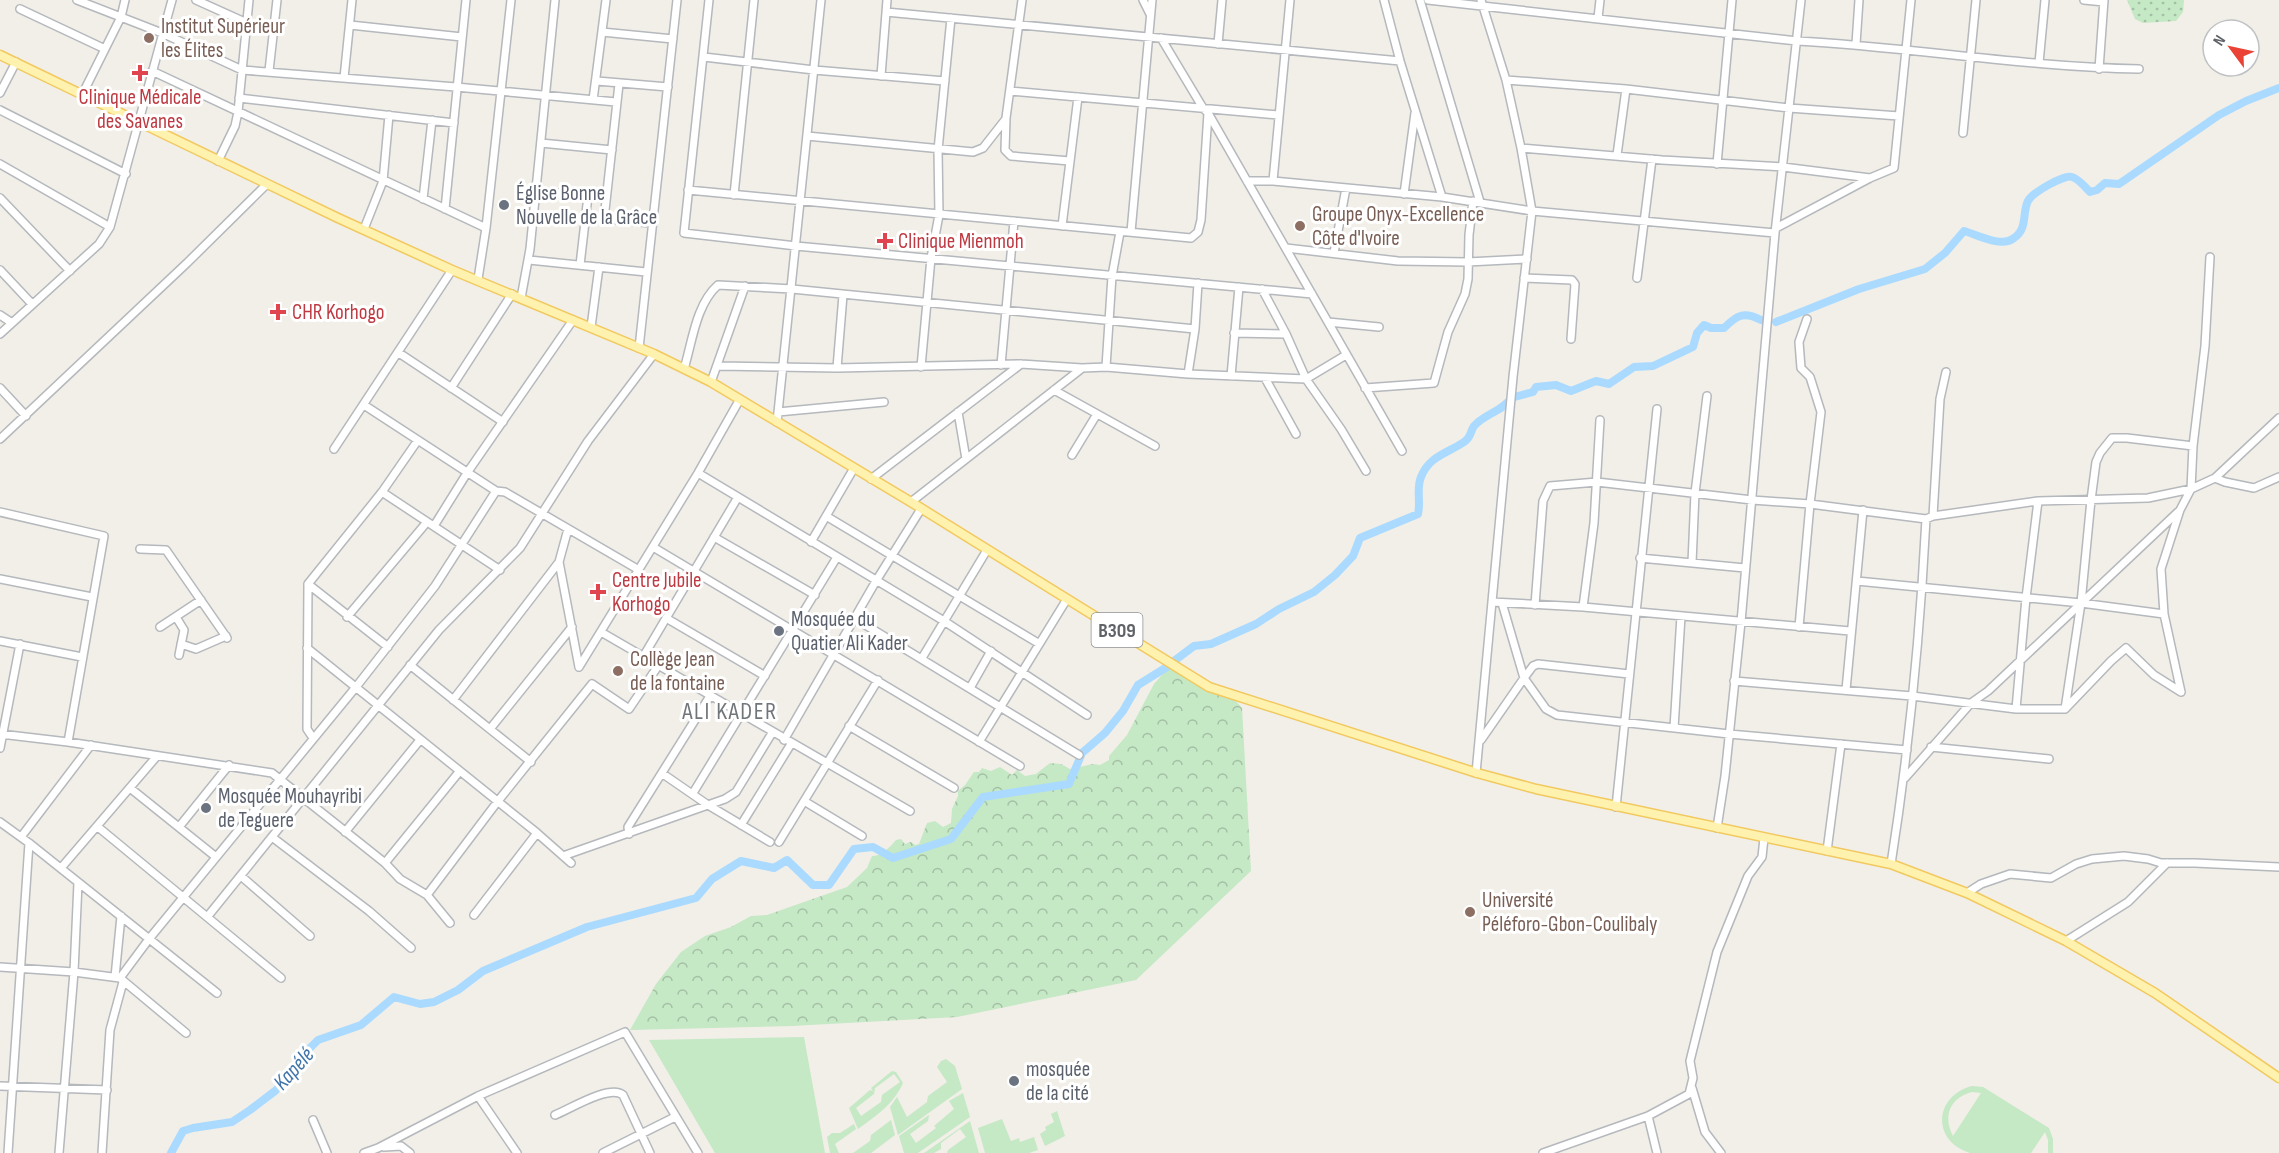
<svg xmlns="http://www.w3.org/2000/svg" width="2279" height="1153" viewBox="0 0 2279 1153" font-family="'Sofia Sans Condensed',sans-serif">
<style>
.green{fill:#c5e8c5;fill-rule:evenodd}
.forest{fill:url(#forest-crowns)}
.park{fill:url(#park-dots)}
.lines{fill:none;stroke-linecap:round;stroke-linejoin:round}
.river{stroke:#aadaff;stroke-width:8}
.minor-casing{stroke:#b5b8bc;stroke-width:10}
.major-casing{stroke:#f2c960;stroke-width:11}
.minor{stroke:#fff;stroke-width:7}
.major{stroke:#fff2af;stroke-width:8}
.education-dot{fill:#8d6e63;stroke:#fff;stroke-width:2}
.health-dot{fill:#e0444e;stroke:#fff;stroke-width:2}
.worship-dot{fill:#6b7280;stroke:#fff;stroke-width:2}
.labels{text-anchor:middle;stroke-width:6;stroke-linejoin:round;paint-order:stroke}
.shield{fill:#fff;stroke:#8f9295;stroke-width:1.5}
.shield-label{font-size:20px;font-weight:bold;fill:#5f6368}
.education-label{font-size:21px;fill:#785e54;stroke:#fff;text-anchor:start}
.health-label{font-size:21px;fill:#be3a42;stroke:#fff;text-anchor:start}
.worship-label{font-size:21px;fill:#5b616d;stroke:#fff;text-anchor:start}
.water-label{font-size:22px;font-style:italic;fill:#4174aa;stroke:#fff}
.quarter-label{font-size:24px;letter-spacing:1.5px;fill:#70757a;stroke:#fff}
</style>
<defs>
<pattern id="forest-crowns" width="20" height="18" patternUnits="userSpaceOnUse" patternTransform="scale(1.5)"><rect width="20" height="18" fill="#c5e8c5"/><path d="M2 6a3 3 0 1 1 6 0M12 15a3 3 0 1 1 6 0" fill="none" stroke="#a3c0a4"/></pattern>
<pattern id="park-dots" width="8" height="8" patternUnits="userSpaceOnUse" patternTransform="scale(1.5)"><rect width="8" height="8" fill="#c5e8c5"/><path d="M2 2h.1M6 6h.1" fill="none" stroke="#a3c0a4" stroke-width="1.8" stroke-linecap="round"/></pattern>
</defs>
<rect width="100%" height="100%" fill="#f1efe8"/>
<!-- green -->
<path class="green" d="M 804,1037 L 825,1153 L 715,1153 L 649,1040 Z
M 946,1059 L 955,1066 L 962,1089 L 898,1135 L 890,1107 L 897,1097 L 907,1117 L 927,1102 L 928,1096 L 947,1082 L 937,1067 L 941,1061 Z
M 892,1071 L 896,1072 L 903,1083 C 893,1105 877,1115 858,1129 L 849,1108 L 870,1090 L 873,1091 L 871,1088 ZM 894,1074 L 900,1082 L 882,1095 L 881,1102 L 861,1116 L 856,1108 L 874,1094 L 875,1088 Z
M 1972,1086 L 1983,1087 L 2049,1128 L 2053,1139 L 2053,1153 L 2048,1153 L 2048,1140 L 2045,1132 L 2031,1153 C 2019,1153 1979,1153 1970,1153 C 1931,1141 1934,1096 1972,1086 ZM 1972,1092 L 1981,1093 L 1953,1136 C 1942,1116 1951,1097 1972,1092 Z
M 963,1093 L 970,1117 L 918,1153 L 904,1153 L 899,1136 L 929,1115 L 928,1121 L 910,1134 L 916,1143 L 936,1128 L 934,1126 L 954,1109 L 949,1101 Z
M 1057,1111 L 1065,1136 L 1045,1146 L 1040,1134 L 1046,1130 L 1045,1127 L 1054,1122 L 1051,1114 Z
M 1002,1119 L 1011,1141 L 1019,1138 L 1020,1142 L 1034,1137 L 1038,1150 L 1029,1153 L 985,1153 L 978,1128 Z
M 891,1120 L 895,1135 L 871,1153 L 853,1153 L 870,1141 L 871,1135 Z
M 970,1121 L 979,1153 L 947,1153 L 948,1150 L 966,1137 L 960,1129 L 941,1143 L 941,1149 L 934,1153 L 924,1153 Z
M 854,1124 L 856,1129 L 835,1144 L 839,1153 L 830,1153 L 827,1137 L 832,1133 L 840,1133 Z"/>
<!-- forest -->
<path class="forest" d="M 1169,667 L 1234,699 L 1242,708 L 1251,871 L 1136,980 L 957,1017 L 792,1026 L 630,1030 L 656,984 L 681,952 L 705,936 L 731,927 L 751,916 L 767,915 L 847,887 L 867,868 L 872,856 C 882,856 889,848 896,840 L 901,839 L 905,844 L 911,842 L 915,845 L 919,844 L 927,823 L 935,821 L 943,827 L 951,823 L 952,809 L 958,796 L 958,791 L 965,785 L 974,772 L 979,772 L 982,768 L 991,771 L 1000,767 L 1012,775 L 1017,770 L 1025,776 L 1036,774 L 1050,763 L 1061,764 L 1070,769 L 1093,764 L 1100,765 L 1109,760 L 1109,756 L 1127,735 L 1154,684 Z"/>
<!-- park -->
<path class="park" d="M 2127,0 L 2184,0 L 2183,12 L 2176,21 L 2143,23 L 2135,19 Z"/>
<g class="lines">
<!-- river -->
<path class="river" d="M 1776,322 L 1859,289 L 1925,269 L 1945,253 L 1964,231 C 1978,235 2001,248 2014,238 C 2028,229 2022,212 2028,201 C 2032,193 2064,174 2072,177 C 2079,179 2085,187 2090,192 L 2097,190 L 2105,183 L 2119,184 L 2219,115 L 2246,101 L 2279,88
M 1174,661 L 1194,646 L 1211,644 L 1256,624 L 1279,609 L 1314,592 L 1335,575 L 1353,556 L 1360,538 L 1418,514 C 1421,502 1416,488 1421,477 C 1429,456 1448,453 1464,442 C 1471,438 1470,432 1474,426 C 1484,414 1503,411 1511,398 L 1533,392 L 1536,387 L 1556,385 L 1571,391 L 1596,381 L 1609,384 L 1634,367 L 1653,366 L 1693,347 L 1697,333 L 1704,325 L 1711,328 L 1724,328 C 1737,315 1744,311 1761,320
M 171,1153 L 183,1131 L 193,1128 L 232,1122 L 250,1110 L 275,1091 L 290,1076 L 306,1052 L 318,1040 L 361,1025 L 394,997 L 420,1004 L 434,1002 L 458,990 L 483,971 L 587,927 L 696,898 L 712,879 L 741,861 L 774,868 L 787,860 L 813,885 L 829,885 L 854,849 L 873,847 L 893,858 L 951,839 L 983,797 L 1069,784 L 1082,753 L 1105,733 L 1123,711 L 1138,685 L 1167,667"/>
<defs>
<path id="minor" d="M 77,0 L 162,33 L 242,70 L 456,87 L 616,102
M 196,0 L 247,23
M 709,0 L 684,233 L 796,246 L 1312,294
M 1022,0 L 1006,118 L 1005,150 L 1011,156 L 1070,161
M 1143,0 L 1150,14
M 1384,0 L 1400,61 L 1442,197
M 1420,0 L 1480,202
M 1428,0 L 1797,41 C 1911,47 2025,67 2139,69
M 2084,0 L 2104,2
M 20,9 L 105,49
M 886,12 L 1400,61
M 1598,18 L 1600,0
M 350,25 L 462,37
M 602,32 L 673,39
M 1161,38 L 1203,108 L 1208,113 L 1402,451
M 1218,44 L 1222,0
M 1856,44 L 1859,0
M 704,57 L 814,70 L 945,81
M 2039,63 L 2045,0
M 2099,69 L 2104,0
M 152,71 L 486,228
M 269,71 L 277,0
M 881,76 L 887,0
M 344,78 L 352,0
M 1506,80 L 1626,89 L 1789,108 L 1899,116
M 597,81 L 668,87
M 1010,91 L 1278,115
M 0,93 L 16,62
M 82,95 L 121,17 L 125,0
M 239,98 L 454,123
M 593,100 L 606,0
M 0,110 L 126,174
M 1963,133 L 1976,0
M 807,136 L 973,152 L 983,148 L 1005,120
M 541,143 L 612,150
M 1521,148 L 1662,160 L 1783,167 L 1870,178
M 1617,155 L 1626,89
M 218,161 L 235,126 L 238,112 L 249,0
M 0,164 L 110,227
M 1717,164 L 1732,0
M 1247,181 L 1273,181 L 1442,197 L 1532,211 L 1775,233
M 1273,181 L 1290,0
M 688,190 L 1191,238 L 1198,232 L 1201,220 L 1208,113
M 536,191 L 606,198
M 1404,194 L 1415,113
M 734,195 L 754,0
M 0,198 L 70,271
M 423,199 L 432,120
M 445,209 L 466,0
M 585,217 L 651,223
M 604,219 L 619,84
M 1062,226 L 1078,97
M 1776,228 L 1870,178 L 1894,168 L 1911,0
M 364,229 L 383,181 L 389,115
M 1131,232 L 1152,0
M 1286,248 L 1398,261 L 1468,262 L 1527,259
M 1334,253 L 1346,188
M 529,260 L 646,272
M 580,265 L 588,196
M 0,270 L 32,304
M 1524,278 L 1572,280 L 1575,284 L 1571,339
M 1637,278 L 1652,159
M 478,279 L 486,228 L 511,0
M 1262,289 L 1286,334 L 1306,379 L 1341,429 L 1366,471
M 521,298 L 530,249 L 555,0
M 0,315 L 12,323
M 1328,322 L 1379,327
M 591,327 L 599,267
M 1234,333 L 1286,334
M 0,334 L 99,244 L 110,227 L 172,0
M 639,348 L 677,0
M 399,353 L 503,422
M 1001,365 L 1014,221
M 718,366 L 837,368 L 1021,364 L 1082,368 L 1106,367 L 1188,374 L 1306,379 L 1346,355
M 921,367 L 931,258 L 939,215 L 938,150 L 951,18
M 1106,367 L 1112,276 L 1120,232
M 837,368 L 843,295
M 684,369 C 692,343 696,304 718,285 L 792,289 L 1195,329
M 1188,374 L 1195,329 L 1198,283
M 1231,376 L 1239,287
M 1265,378 L 1296,434
M 711,382 L 745,286
M 0,388 L 26,416
M 451,388 L 512,294
M 1365,388 L 1434,383 L 1448,332 L 1465,294 L 1468,279 L 1469,235 L 1473,201
M 1054,390 L 1155,446
M 364,405 L 496,491 L 505,492 L 639,570
M 778,412 L 884,402
M 958,412 L 966,459
M 777,422 L 821,0
M 0,439 L 187,263 L 267,184
M 334,449 L 452,270
M 1072,455 L 1097,414
M 698,473 L 944,621 L 1087,715
M 2215,478 L 2225,482 L 2254,488 L 2279,477
M 871,479 L 1021,364
M 382,492 L 500,570
M 911,502 L 1081,369
M 0,512 L 104,536 L 68,742
M 826,516 L 1038,643
M 1933,516 L 1940,399 L 1946,372
M 434,526 L 467,473 L 573,320
M 714,537 L 815,595
M 811,542 L 854,468
M 653,547 L 1020,766
M 140,549 L 166,550 L 227,638
M 1640,558 L 1745,568
M 559,562 L 579,667
M 1692,563 L 1695,493 L 1707,396
M 0,579 L 92,597
M 1857,581 L 2081,603 L 2164,614
M 308,584 L 388,647
M 1492,602 L 1583,607 L 1850,631
M 1535,605 L 1543,501 L 1550,486 L 1597,482 L 1752,500 L 1810,504 L 1926,519 L 1933,516 L 2038,501 L 2148,498 L 2191,489 L 2215,478 L 2279,418
M 1583,607 L 1594,523 L 1600,420
M 176,617 L 184,630 L 179,655
M 347,617 L 427,522
M 666,618 L 765,676
M 854,618 L 1079,755
M 160,627 L 201,600
M 1799,627 L 1810,504 L 1821,412 L 1810,377 L 1801,368 L 1799,342 L 1807,319
M 601,632 L 910,811
M 0,641 L 82,657
M 181,644 L 196,649 L 226,636
M 307,648 L 537,833 L 571,863
M 643,657 L 738,497
M 922,658 L 987,550
M 410,665 L 531,762
M 579,667 L 698,473 L 740,399
M 1629,674 L 1538,664 L 1533,666 L 1524,678 L 1546,709 L 1557,715 L 1729,734 L 1907,750
M 1734,681 L 1912,696 L 2016,709 L 2065,709 L 2111,661 L 2126,648 L 2154,675 L 2181,692
M 970,688 L 991,651
M 1846,690 L 1863,510
M 2181,692 L 2164,614 L 2161,569 L 2180,510 L 2191,489 L 2193,446 L 2205,346 L 2210,257
M 453,700 L 559,562 L 568,529
M 2016,709 L 2026,598 L 2038,501
M 2065,709 L 2081,603 L 2091,500 L 2096,462 L 2100,453 L 2112,438 L 2127,438 L 2193,446
M 849,726 L 954,788
M 1674,728 L 1681,616
M 490,729 L 572,627
M 0,734 L 68,742 L 272,773 L 385,863 L 400,879 L 427,895 L 450,923
M 313,738 L 307,729 L 308,584 L 382,492 L 418,440
M 784,740 L 876,581 L 921,509
M 1481,740 L 1524,678 L 1502,603
M 979,742 L 1067,599
M 1931,747 L 2049,759
M 0,748 L 20,644
M 1476,773 L 1513,377 L 1532,211 L 1521,148 L 1506,80 L 1481,0
M 663,774 L 708,805 L 770,842
M 1905,778 L 1971,703 L 1988,691 L 2178,512
M 130,788 L 216,857
M 693,793 L 837,557
M 804,801 L 862,836
M 1616,807 L 1657,409
M 0,822 L 29,843 L 217,993
M 741,825 L 791,744
M 98,827 L 281,978
M 179,827 L 229,765
M 1717,828 L 1725,776 L 1741,622 L 1775,233 L 1801,0
M 345,832 L 420,740
M 629,834 L 628,827 L 710,696
M 21,837 L 91,745
M 272,837 L 369,911 L 411,948
M 779,842 L 878,680
M 1827,851 L 1841,744
M 563,856 L 725,799 L 736,792 L 772,733
M 385,863 L 459,772
M 1891,864 C 1909,750 1920,634 1926,519
M 61,868 L 157,756
M 241,876 L 310,936
M 1967,893 L 1981,884 L 2010,874 L 2051,878 L 2076,864 L 2092,859 L 2124,856 L 2148,859 L 2161,863 L 2195,863 L 2279,867
M 427,895 L 498,801 L 592,684 L 629,709 L 658,666
M 474,915 L 537,833
M 208,916 L 439,630 L 520,548 L 588,441 L 654,354
M 2066,941 L 2128,902 L 2167,863
M 0,967 L 74,972 L 120,978 L 186,1033
M 115,977 L 121,916
M 120,978 L 149,939 L 356,687 L 435,586 L 496,491
M 0,1086 L 107,1090
M 1692,1088 L 1705,1132 L 1721,1153
M 478,1096 L 517,1153
M 555,1115 C 570,1109 610,1084 623,1095 L 650,1153
M 1648,1116 L 1657,1153
M 313,1120 L 327,1153
M 384,1147 L 401,1146 L 410,1153
M 8,1153 L 29,843
M 59,1153 L 74,972 L 78,883
M 102,1153 L 110,1030 L 123,982
M 364,1153 L 378,1148 L 478,1096 L 625,1032 L 698,1153
M 603,1153 L 675,1117
M 1543,1153 L 1648,1116 L 1689,1094 L 1693,1078 L 1690,1061 L 1717,952 L 1748,876 L 1762,857 L 1764,838"/>
<path id="major" d="M 0,55 L 338,218 L 452,270 L 654,354 L 711,382 L 911,502 L 1209,687 L 1477,773 L 1536,789 L 1891,864 L 1967,893 L 2066,941 L 2155,993 L 2279,1078"/>
</defs>
<!-- minor casing -->
<use href="#minor" class="minor-casing"/>
<!-- major casing -->
<use href="#major" class="major-casing"/>
<!-- minor -->
<use href="#minor" class="minor"/>
<!-- major -->
<use href="#major" class="major"/>
</g>
<!-- markers -->
<g class="education-dot">
<circle cx="149" cy="38" r="6"/>
<circle cx="1300" cy="226" r="6"/>
<circle cx="618" cy="671" r="6"/>
<circle cx="1470" cy="912" r="6"/>
</g>
<g class="health-dot">
<path d="M137 64h6v6h6v6h-6v6h-6v-6h-6v-6h6z"/>
<path d="M882 232h6v6h6v6h-6v6h-6v-6h-6v-6h6z"/>
<path d="M275 303h6v6h6v6h-6v6h-6v-6h-6v-6h6z"/>
<path d="M595 583h6v6h6v6h-6v6h-6v-6h-6v-6h6z"/>
</g>
<g class="worship-dot">
<circle cx="504" cy="205" r="6"/>
<circle cx="779" cy="631" r="6"/>
<circle cx="206" cy="808" r="6"/>
<circle cx="1014" cy="1081" r="6"/>
</g>
<g class="labels">
<!-- shield labels -->
<rect class="shield" x="1091.5" y="613" width="51" height="34" rx="4.5"/>
<g class="shield-label">
<text x="1117" y="637">B309</text>
</g>
<!-- education labels -->
<g class="education-label">
<text x="161" y="33">Institut Supérieur<tspan x="161" dy="24">les Élites</tspan></text>
<text x="1312" y="221">Groupe Onyx-Excellence<tspan x="1312" dy="24">Côte d'Ivoire</tspan></text>
<text x="630" y="666">Collège Jean<tspan x="630" dy="24">de la fontaine</tspan></text>
<text x="1482" y="907">Université<tspan x="1482" dy="24">Péléforo-Gbon-Coulibaly</tspan></text>
</g>
<!-- health labels -->
<g class="health-label">
<text x="140" y="104" text-anchor="middle">Clinique Médicale<tspan x="140" dy="24">des Savanes</tspan></text>
<text x="898" y="248">Clinique Mienmoh</text>
<text x="292" y="319">CHR Korhogo</text>
<text x="612" y="587">Centre Jubile<tspan x="612" dy="24">Korhogo</tspan></text>
</g>
<!-- worship labels -->
<g class="worship-label">
<text x="516" y="200">Église Bonne<tspan x="516" dy="24">Nouvelle de la Grâce</tspan></text>
<text x="791" y="626">Mosquée du<tspan x="791" dy="24">Quatier Ali Kader</tspan></text>
<text x="218" y="803">Mosquée Mouhayribi<tspan x="218" dy="24">de Teguere</tspan></text>
<text x="1026" y="1076">mosquée<tspan x="1026" dy="24">de la cité</tspan></text>
</g>
<!-- water labels -->
<g class="water-label">
<text transform="translate(293 1068) rotate(-48)" y="8">Kapélé</text>
</g>
<!-- quarter labels -->
<g class="quarter-label">
<text x="730" y="719">ALI KADER</text>
</g>
</g>
<!-- north arrow -->
<g transform="translate(2231 48) rotate(303)"><circle r="28" fill="#ffffff" stroke="#bfc1c3" stroke-width="1.5"/>
<path d="M0-4.5L10 22L0 15L-10 22Z" fill="#ea4335"/>
<text y="-9" font-size="16" font-weight="bold" text-anchor="middle" fill="#5f6368">N</text>
</g>
</svg>
